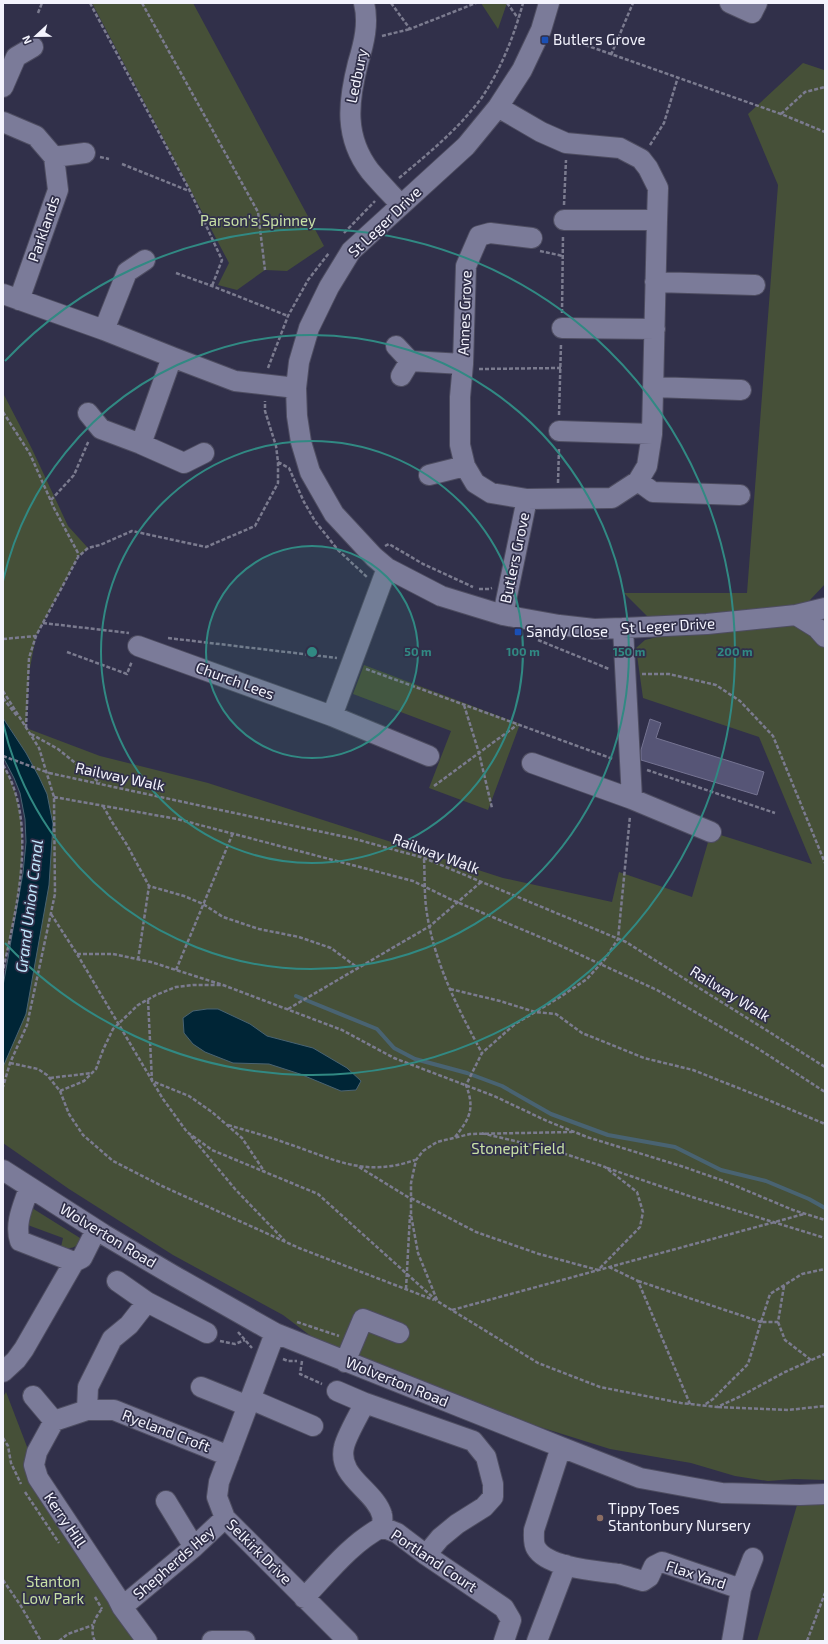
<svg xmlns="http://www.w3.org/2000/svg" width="828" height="1644" viewBox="0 0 828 1644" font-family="'Exo 2',sans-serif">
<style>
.green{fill:#465038}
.water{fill:#002536;stroke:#496372}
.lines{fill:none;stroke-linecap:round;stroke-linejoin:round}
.stream{stroke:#496372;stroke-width:4}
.building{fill:#565576;stroke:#757492}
.minor-casing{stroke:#4e4d61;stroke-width:22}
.path{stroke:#7b7b8f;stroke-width:2.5;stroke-dasharray:4 2;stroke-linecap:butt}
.minor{stroke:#7b7b99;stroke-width:20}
.path-bridge{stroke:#7b7b8f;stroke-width:2.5;stroke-dasharray:4 2;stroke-linecap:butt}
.ring{fill:none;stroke:#318983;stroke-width:2}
.transit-dot{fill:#1a4fb4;stroke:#31304a;stroke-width:1.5}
.education-dot{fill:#8d6e63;stroke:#31304a;stroke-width:1.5}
.labels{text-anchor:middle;stroke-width:3.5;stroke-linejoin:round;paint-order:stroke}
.poi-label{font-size:15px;fill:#f3f3fd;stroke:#31304a;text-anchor:start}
.street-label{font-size:15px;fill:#f3f3fd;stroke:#31304a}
.park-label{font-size:15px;fill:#c8e0a5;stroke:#31304a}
.water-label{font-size:16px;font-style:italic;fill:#c0e7fd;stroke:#31304a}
.centre{fill:#318983;stroke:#31304a;stroke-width:2}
.ring-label{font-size:12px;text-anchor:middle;font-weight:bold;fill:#318983;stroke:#31304a;stroke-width:3.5;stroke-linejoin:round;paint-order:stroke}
</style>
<rect width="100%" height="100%" fill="#31304a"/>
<!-- green -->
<path class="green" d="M 92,3 L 193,3 L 324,246 L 287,271 L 265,270 L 237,290 L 218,285 L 229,263 Z
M 481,3 L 507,3 L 498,29 Z
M 803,63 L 824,70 L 825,67 L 825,584 L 796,615 L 825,637 L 825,1480 L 794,1479 L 768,1481 L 735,1476 L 691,1463 L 610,1449 L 505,1416 L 345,1362 L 283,1315 L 173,1255 L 69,1189 L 3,1143 L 3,1067 L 7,1055 L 39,777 L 26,753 L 3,718 L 3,393 L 32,449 L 68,526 L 88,548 L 78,557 L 36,636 L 29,673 L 26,728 L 100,756 L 208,783 L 503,878 L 612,902 L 619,872 L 692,897 L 711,832 L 812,864 L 759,737 L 643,698 L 636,648 L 645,640 L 705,625 L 650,619 L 624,593 L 747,593 L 778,185 L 748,114 Z
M 364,665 L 520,724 L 488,810 L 429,788 L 451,731 L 353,694 Z
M 3,765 C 39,824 16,907 3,970 Z
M 32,1208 L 80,1238 L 80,1242 C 74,1249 69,1249 61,1247 L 63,1238 L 25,1224 Z
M 6,1392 L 34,1465 L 147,1641 L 3,1641 L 3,1397 Z
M 825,1494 L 825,1641 L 757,1641 L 800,1495 Z"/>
<!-- water -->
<path class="water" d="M 3,718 L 26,753 L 39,777 L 47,794 L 53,824 L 49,885 L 26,1014 L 3,1067 L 3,986 L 23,873 L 26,842 L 25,819 L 20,793 L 14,778 L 3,757 Z
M 207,1009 L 218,1009 L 250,1024 L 267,1036 L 313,1048 L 347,1068 L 361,1081 L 356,1090 L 341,1091 L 300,1074 L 269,1064 L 233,1063 L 205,1052 L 193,1044 L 184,1033 L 183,1018 L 193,1011 Z"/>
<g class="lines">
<!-- stream -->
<path class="stream" d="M 296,996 L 377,1029 L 394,1048 L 415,1059 L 467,1073 L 502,1086 L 551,1114 L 608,1135 L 675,1147 L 721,1170 L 766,1181 L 809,1199 L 825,1208"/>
</g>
<!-- building -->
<path class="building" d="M 650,719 L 661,723 L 656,738 L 764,772 L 757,795 L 641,760 L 641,750 Z"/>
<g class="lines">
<defs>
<path id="minor" d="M 364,3 C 369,23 364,43 358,63 C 348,102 344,137 370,171 C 380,183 391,194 401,205
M 549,3 L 541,30 L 522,70 L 498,107 L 466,146 L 351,251 L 329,287 L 309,328 L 299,362 L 296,388 L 297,416 L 301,442 L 310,472 L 334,514 L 374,557 L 387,568 L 441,596 L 503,615 L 559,625 L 594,629 L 623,628 L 707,624 L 796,615 L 825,608
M 730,3 L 752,13 L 757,3
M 3,87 L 16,57 L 33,47
M 498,107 L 541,132 L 566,143 L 620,148 L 641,159 L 648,168 L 658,188 L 657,220
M 3,122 L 36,136 L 54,157
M 564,220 L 657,220 L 652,434
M 145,260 L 127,272 L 104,330 L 172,357 L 141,444 L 184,463 L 204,453
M 655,282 L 755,285
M 3,294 L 104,330
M 19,300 L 58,190 L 54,157 L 85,153
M 562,328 L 655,329
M 396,346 L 410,361 L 463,364
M 172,357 L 235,381 L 296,388
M 401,376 L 410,361
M 653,387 L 741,390
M 88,413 L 101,429 L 141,444
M 429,475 L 465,466
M 638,481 L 653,492 L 740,495
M 527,499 L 491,493 L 475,483 L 465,466 L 460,445 L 460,397 L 463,364 L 466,266 L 479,236 L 490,233 L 532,238
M 387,568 L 332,716 L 429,756
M 503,615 L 527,499 L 612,498 L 638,481 L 647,466 L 652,434 L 559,431
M 796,615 L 817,628 L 825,637
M 623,628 L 632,799 L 711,832
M 138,646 L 332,716
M 532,763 L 632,799
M 3,1170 L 103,1234 L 176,1277 L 275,1333 L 561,1447 L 640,1478 L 722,1493 L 800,1495 L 825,1494
M 29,1188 C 24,1204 14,1223 20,1241 L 74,1262 L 82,1258 L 96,1230
M 117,1281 L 147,1302
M 275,1333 L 219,1482 L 217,1497 L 225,1518 L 348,1641
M 345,1362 L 363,1319 L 399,1333
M 3,1372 L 16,1360 L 24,1349 L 74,1262
M 201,1387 L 248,1406
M 337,1391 L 365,1403 L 473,1441 L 486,1457 L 493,1484 L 493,1497 L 484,1507 L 457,1524 L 440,1538 L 426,1555
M 33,1396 L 54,1421
M 250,1399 L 313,1426
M 365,1403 C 359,1414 346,1437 344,1447 C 337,1477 375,1490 382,1515 C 383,1518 382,1523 382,1527
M 87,1410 L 88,1387 L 112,1339 L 129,1325 L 147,1302 L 207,1333
M 561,1447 L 534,1530 C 534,1536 533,1543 536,1548 C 547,1568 599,1571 619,1574 C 627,1576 635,1579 643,1581 L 649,1577 L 654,1566 L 662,1562 L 741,1589 L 732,1641
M 166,1501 L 194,1547
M 741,1589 L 753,1558
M 304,1598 C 328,1573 351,1543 382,1527 L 397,1533 L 426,1555 L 504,1608 L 511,1620 L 504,1641
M 122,1607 L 194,1547 L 225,1518
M 147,1641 L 122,1607 L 117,1597 L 38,1478 L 34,1465 L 37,1452 L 54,1421 L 87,1410 L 114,1410 L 229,1456
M 212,1641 L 245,1641
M 537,1641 L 566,1565"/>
</defs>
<!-- minor casing -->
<use href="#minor" class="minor-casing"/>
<!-- path -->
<path class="path" d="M 90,3 L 190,191 L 222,260 L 212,286
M 142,3 L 258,212 L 265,270
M 391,3 L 410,29 L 476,3
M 507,3 L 518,18
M 38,13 L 42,3
M 557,35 L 781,114 L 825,132
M 382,36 L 410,29
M 611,55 L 633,3
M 781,114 L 805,92 L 825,87
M 650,145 L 664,123 L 678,77
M 100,157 L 109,159
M 122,164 L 189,191
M 399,178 C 428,154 457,130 480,100 C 500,72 514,36 523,3
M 564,205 L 566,160
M 344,233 L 375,201
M 540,251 L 563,256
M 176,273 L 212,286 L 288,316
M 562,313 L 563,236
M 268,368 L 288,316 L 308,280 L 329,253
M 479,369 L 561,368
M 3,412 L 30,454 L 54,508 L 78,553 L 78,556
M 559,415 L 561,344
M 278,462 L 289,468 L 304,502 L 315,521 L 338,550 L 367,577
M 558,483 L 559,448
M 51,500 L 74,475 L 89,440
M 385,546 L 389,544 L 423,564 L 473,587
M 479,589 L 489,589 L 492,588
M 43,623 L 129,633
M 168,638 L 337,658
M 3,639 L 36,636
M 538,640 L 609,669
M 67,652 L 127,674 L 132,661
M 366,669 L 613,759
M 642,674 L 669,674 L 716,685 L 740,701 L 773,736 L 825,863
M 3,691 L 39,748 L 54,797 L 55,894 L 27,1025 L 10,1063 L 3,1087
M 3,698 L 17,716
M 464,705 L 479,753 L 492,808
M 26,728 L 29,658 L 36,636 L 78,557 L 88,548 L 100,545 L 132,531 L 206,547 L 255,526 L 278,483 L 278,462 L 276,446 L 265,411 L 265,401
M 31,734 L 58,749 L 100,783
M 3,765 C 39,824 16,908 3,971
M 647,770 L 775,813
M 49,773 L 355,839 L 424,858 L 626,942 L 825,1067
M 434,786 L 517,725
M 54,797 L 177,819 L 413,881 L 452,900 L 559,945 L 657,990 L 754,1046 L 825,1092
M 103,806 L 112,822 L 127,845 L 149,886 L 184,896 L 203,904 L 223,917 L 259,929 L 299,937 L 331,948 L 358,968
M 424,859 C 425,877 424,896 427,914 C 435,964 458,1009 482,1053
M 51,914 L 77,954 L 163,1099 L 187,1132 L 212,1150 L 318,1194 L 437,1301 L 538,1363 L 600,1387 L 681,1403 L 717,1407 L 739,1397 L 785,1372 L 825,1354
M 77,954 L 113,954 L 151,962 L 223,985 L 342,1030 L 394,1058 L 494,1096 L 547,1121 L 587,1137 L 684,1167 L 724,1181 L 793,1210 L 825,1220
M 138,960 L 149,886
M 176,970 L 233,833
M 450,989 L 500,1001 L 535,1012 L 556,1014 L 582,1033 L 644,1058 L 693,1070 L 761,1097 L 825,1124
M 148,1000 L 152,1081 L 189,1096 L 212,1112 L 242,1138 L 264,1171
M 288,1009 L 430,926 L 481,882
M 10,1063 L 38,1069 L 47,1075 L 60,1091 L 69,1114 L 83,1135 L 113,1161 L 162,1186 L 299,1248 L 434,1300
M 50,1078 L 92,1073
M 60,1091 L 84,1081 L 96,1069 L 103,1050 L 113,1029 L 138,1005 L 156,995 L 176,987 L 193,985 L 221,985
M 228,1125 C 248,1131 267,1136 286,1143 C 334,1159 364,1178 415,1160
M 191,1136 L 235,1189 L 285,1241
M 455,1137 C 470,1118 475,1109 466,1085 L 482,1053 L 515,1024 L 557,999 L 587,979 L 605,959 L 618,939 L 630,816
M 359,1167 L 411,1199
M 607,1168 L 692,1197 L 825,1238
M 411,1198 L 476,1232 L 539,1254 L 598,1270 L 640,1227 L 643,1212 L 637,1192 L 605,1167 L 553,1150 L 481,1133
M 609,1267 L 638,1281 L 690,1404
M 638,1281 L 761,1322 L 748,1364 L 713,1399 L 703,1406
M 784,1286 L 778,1322 L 761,1322 L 770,1294 L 802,1274 L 825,1269
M 406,1289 L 410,1215
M 437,1300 L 418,1253 L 411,1215 L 411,1183 L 416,1160 L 423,1151 L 437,1142 L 470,1134 L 572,1132
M 452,1310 L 804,1214
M 297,1322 L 339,1336
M 778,1322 L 785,1340 L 811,1360
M 238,1332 L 252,1348
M 220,1341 L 235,1344 L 245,1340
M 283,1359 L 288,1361 L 297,1361
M 302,1361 L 300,1374 L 322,1384
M 718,1407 L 788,1410 L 825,1406
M 3,1438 L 8,1446 L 11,1463 L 21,1484
M 25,1492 L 59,1543
M 3,1580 L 21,1606 L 41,1641
M 95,1597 L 102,1609
M 59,1641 L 68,1634 L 93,1625
M 95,1641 C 89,1630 95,1617 102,1609
M 807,1641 L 825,1593"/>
<!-- minor -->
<use href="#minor" class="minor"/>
<!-- path-bridge -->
<path class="path-bridge" d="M 3,756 L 49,773"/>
</g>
<!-- distance rings -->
<circle cx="312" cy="652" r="106" fill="#318983" fill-opacity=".12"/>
<g class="ring">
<circle cx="312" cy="652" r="106"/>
<circle cx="312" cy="652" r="211"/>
<path d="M3 581A317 317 0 1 1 3 723"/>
<path d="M5 361A423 423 0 1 1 5 943"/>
</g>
<!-- markers -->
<g class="transit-dot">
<rect x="541" y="36" width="8" height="8" rx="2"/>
<rect x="514" y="628" width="8" height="8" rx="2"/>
</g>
<circle class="education-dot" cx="600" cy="1518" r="4"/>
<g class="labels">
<!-- poi labels -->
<g class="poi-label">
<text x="553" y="45">Butlers Grove</text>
<text x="526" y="637">Sandy Close</text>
<text x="608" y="1514">Tippy Toes<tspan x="608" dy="17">Stantonbury Nursery</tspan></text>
</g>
<!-- street labels -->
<g class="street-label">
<text transform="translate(357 76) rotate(-78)" y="5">Ledbury</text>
<text transform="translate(385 222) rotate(-44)" y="5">St Leger Drive</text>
<text transform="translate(44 229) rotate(-71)" y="5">Parklands</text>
<text transform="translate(465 313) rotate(-88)" y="5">Annes Grove</text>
<text transform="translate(515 558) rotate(-78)" y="5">Butlers Grove</text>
<text transform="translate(668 626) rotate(-3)" y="5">St Leger Drive</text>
<text transform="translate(235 681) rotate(20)" y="5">Church Lees</text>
<text transform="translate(120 777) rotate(12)" y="5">Railway Walk</text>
<text transform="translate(436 854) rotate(20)" y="5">Railway Walk</text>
<text transform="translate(730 994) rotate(32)" y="5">Railway Walk</text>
<text transform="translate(108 1236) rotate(31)" y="5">Wolverton Road</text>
<text transform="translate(397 1382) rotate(22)" y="5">Wolverton Road</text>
<text transform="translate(166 1431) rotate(21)" y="5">Ryeland Croft</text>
<text transform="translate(65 1520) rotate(56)" y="5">Kerry Hill</text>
<text transform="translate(259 1552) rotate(45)" y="5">Selkirk Drive</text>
<text transform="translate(434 1561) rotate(34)" y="5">Portland Court</text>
<text transform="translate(174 1563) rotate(-41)" y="5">Shepherds Hey</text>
<text transform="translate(696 1575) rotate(18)" y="5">Flax Yard</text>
</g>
<!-- park labels -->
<g class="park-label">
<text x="258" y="226">Parson's Spinney</text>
<text x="518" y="1154">Stonepit Field</text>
<text x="53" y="1587">Stanton<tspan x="53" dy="17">Low Park</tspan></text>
</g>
<!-- water labels -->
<g class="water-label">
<text transform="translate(29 906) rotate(-83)" y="6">Grand Union Canal</text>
</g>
</g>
<circle cx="312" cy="652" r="6" class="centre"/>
<g class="ring-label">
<text x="418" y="656">50 m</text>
<text x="523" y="656">100 m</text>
<text x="629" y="656">150 m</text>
<text x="735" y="656">200 m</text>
</g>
<!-- border -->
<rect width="828" height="1644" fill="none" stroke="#f3f3fd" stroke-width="8"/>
<!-- north arrow -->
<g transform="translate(36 36) rotate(248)" stroke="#31304a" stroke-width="3" paint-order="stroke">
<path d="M0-3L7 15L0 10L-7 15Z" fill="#f3f3fd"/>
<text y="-6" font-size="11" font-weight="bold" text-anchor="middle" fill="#f3f3fd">N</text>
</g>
</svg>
